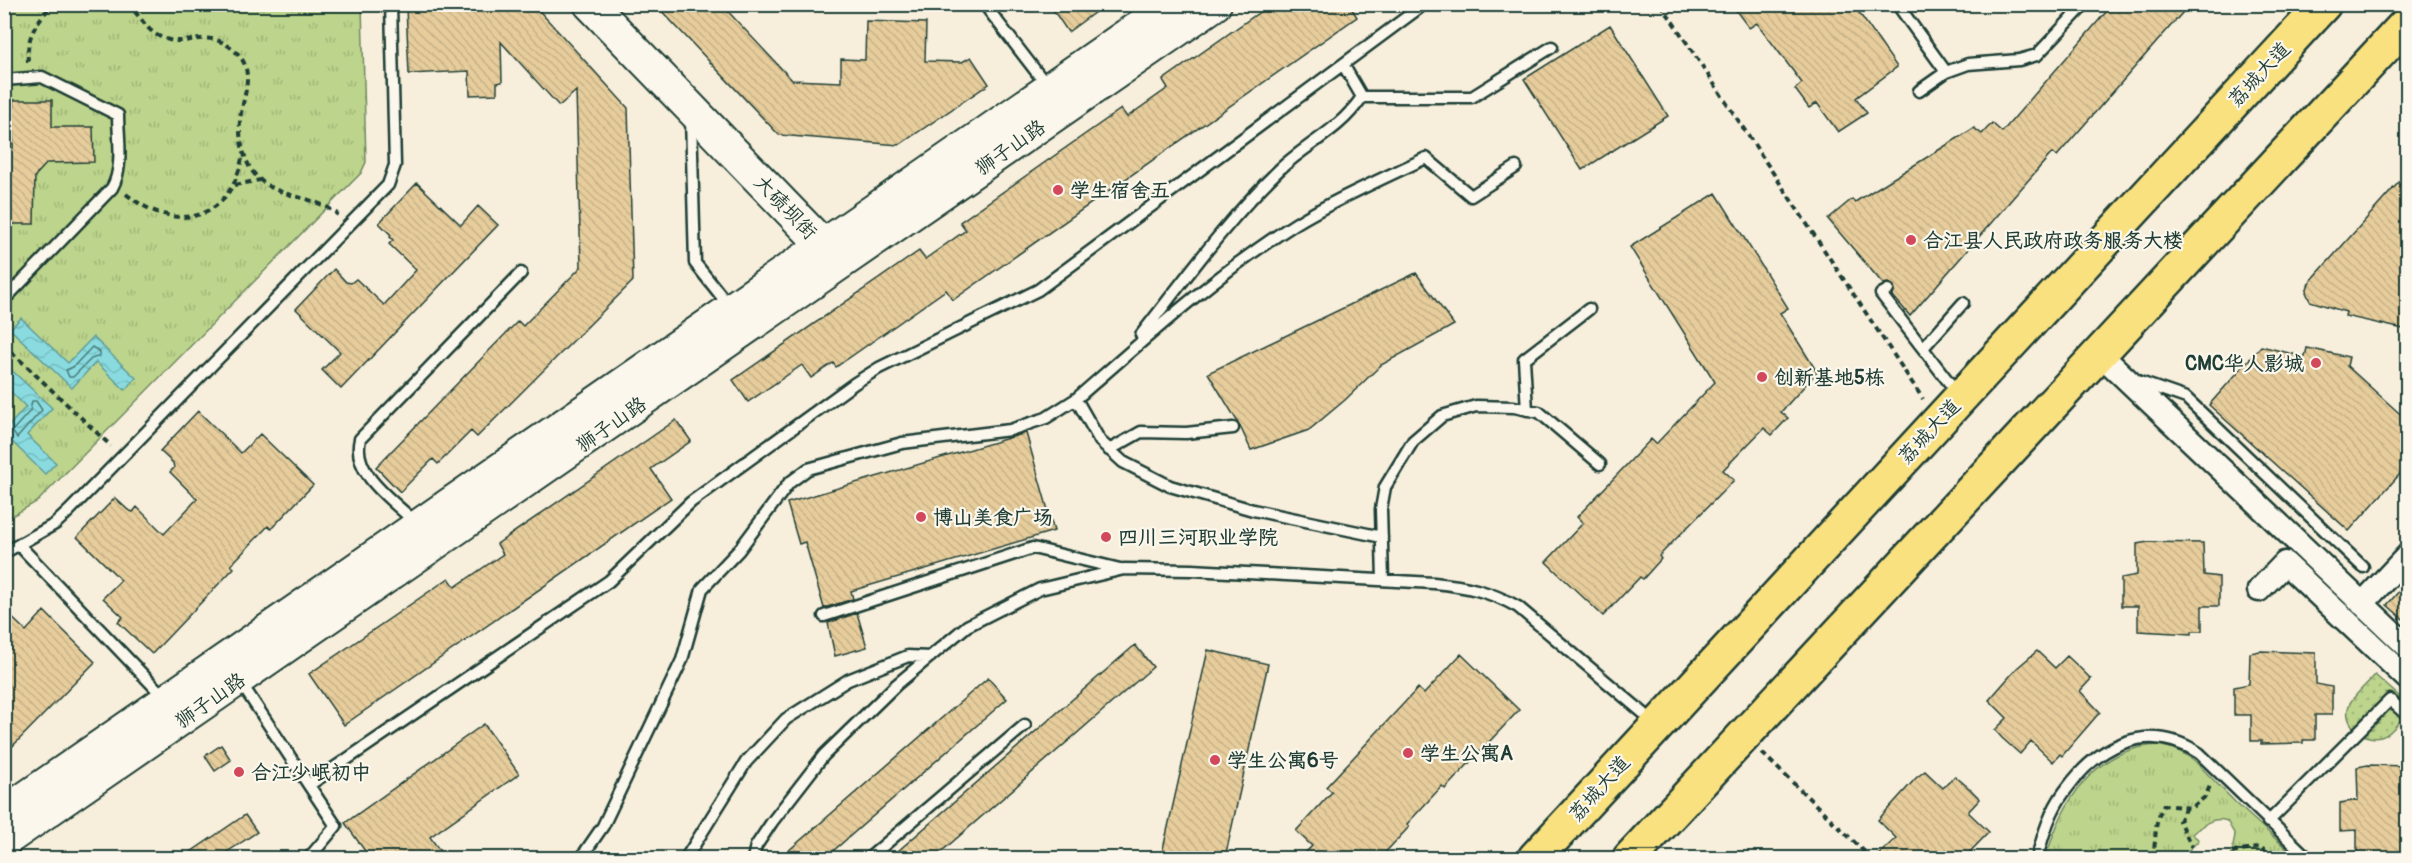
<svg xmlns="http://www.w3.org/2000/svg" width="2412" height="863" viewBox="0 0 2412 863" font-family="Pangolin,'LXGW WenKai TC',sans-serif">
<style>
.grass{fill:url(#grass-tufts);stroke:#6e8860;stroke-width:1.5}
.park{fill:url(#park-dots);stroke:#6e8860;stroke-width:1.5}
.water{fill:url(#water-waves);stroke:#5f9c9b;stroke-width:1.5}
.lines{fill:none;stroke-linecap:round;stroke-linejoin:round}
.shore{stroke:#497c79;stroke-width:1.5}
.building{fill:url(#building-back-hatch);stroke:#1f3d34;stroke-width:1.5}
.lane-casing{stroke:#1f3d34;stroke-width:15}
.street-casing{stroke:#1f3d34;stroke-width:27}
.secondary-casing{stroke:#1f3d34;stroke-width:36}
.primary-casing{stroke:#1f3d34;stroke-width:38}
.path{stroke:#1f3d34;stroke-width:4;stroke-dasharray:6 4.5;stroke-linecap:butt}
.lane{stroke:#fbf7ec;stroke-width:10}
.street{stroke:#fbf7ec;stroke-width:22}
.secondary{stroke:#fbf7ec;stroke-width:32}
.primary{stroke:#fae180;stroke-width:33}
.poi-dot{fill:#d1495b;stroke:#fbf7ec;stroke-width:2}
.labels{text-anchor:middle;stroke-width:4.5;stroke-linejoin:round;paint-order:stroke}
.street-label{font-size:20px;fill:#1f3d34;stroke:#fbf7ec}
.poi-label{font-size:20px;font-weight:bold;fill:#1f3d34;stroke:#fbf7ec;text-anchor:start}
</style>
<defs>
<pattern id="grass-tufts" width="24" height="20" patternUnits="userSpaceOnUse" patternTransform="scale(1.5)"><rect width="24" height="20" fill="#bcd48b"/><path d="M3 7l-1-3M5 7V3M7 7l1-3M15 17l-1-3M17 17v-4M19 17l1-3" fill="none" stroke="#a1b779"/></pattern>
<pattern id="park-dots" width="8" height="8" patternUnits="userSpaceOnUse" patternTransform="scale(1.5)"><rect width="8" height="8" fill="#bcd48b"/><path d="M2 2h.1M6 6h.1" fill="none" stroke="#a1b779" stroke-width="1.8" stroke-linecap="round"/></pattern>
<pattern id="water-waves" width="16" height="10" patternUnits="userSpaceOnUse" patternTransform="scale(1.5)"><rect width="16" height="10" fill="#89dbe0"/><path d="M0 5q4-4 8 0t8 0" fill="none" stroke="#76bdc1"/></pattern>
<pattern id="building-back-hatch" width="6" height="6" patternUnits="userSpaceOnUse" patternTransform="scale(1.5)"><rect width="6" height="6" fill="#e7cd9c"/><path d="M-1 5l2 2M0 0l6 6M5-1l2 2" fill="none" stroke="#c6b187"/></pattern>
</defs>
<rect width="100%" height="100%" fill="#f7efdc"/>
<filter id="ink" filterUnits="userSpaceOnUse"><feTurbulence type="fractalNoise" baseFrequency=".0167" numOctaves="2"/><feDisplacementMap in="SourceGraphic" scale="12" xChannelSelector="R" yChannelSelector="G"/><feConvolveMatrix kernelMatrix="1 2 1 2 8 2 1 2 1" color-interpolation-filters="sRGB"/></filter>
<g filter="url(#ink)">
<!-- grass -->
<path class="grass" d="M 5,5 L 362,5 L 366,162 L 361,173 L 38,501 L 5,520 Z
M 2158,745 L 2175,749 L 2193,759 L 2237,804 L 2297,858 L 2231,858 L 2235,835 L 2227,821 C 2213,816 2203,825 2192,834 L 2199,840 L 2181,858 L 2046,858 C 2061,803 2094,748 2158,745 Z"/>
<!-- park -->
<path class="park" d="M 2375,675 L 2407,703 L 2407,711 C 2400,720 2392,734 2381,737 C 2363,742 2340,722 2350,703 C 2356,693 2367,684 2375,675 Z"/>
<!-- water -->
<path class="water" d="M 21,318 L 68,363 L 93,337 L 136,378 L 125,390 L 96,362 L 72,388 L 10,329 Z
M 4,363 L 52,408 L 27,435 L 56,463 L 45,474 L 5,435 L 5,430 L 26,407 L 5,386 Z"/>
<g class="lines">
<!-- shore -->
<path class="shore" d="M 92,347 L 100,352 L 100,356 L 91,359 L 73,377 L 69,377 L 66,370 L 73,367 Z
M 32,401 L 36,401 L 42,410 L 17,438 L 12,431 L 30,411 Z"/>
</g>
<!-- building -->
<path class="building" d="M 460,4 L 533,4 L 628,108 L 633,281 L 477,437 L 471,431 L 438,464 L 433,459 L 400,492 L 376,467 L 518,321 L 523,326 L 581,267 L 576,91 L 559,106 L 501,42 L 502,82 L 497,83 L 497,94 L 470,95 L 469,71 L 409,74 L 406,7 Z
M 655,4 L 721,4 L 792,80 L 841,82 L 841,59 L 865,60 L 866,21 L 926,23 L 925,61 L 962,62 L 971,57 L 989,84 L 899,145 L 779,135 Z
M 1049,4 L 1106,4 L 1068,32 Z
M 1271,4 L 1349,4 L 1357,17 L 953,300 L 946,290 L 836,367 L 833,363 L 811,378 L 802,365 L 748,402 L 733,380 L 919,251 L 925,259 L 966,230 L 960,222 L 1121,109 L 1127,117 L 1168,88 L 1163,80 Z
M 1731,4 L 1853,4 L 1897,67 L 1856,98 L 1867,113 L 1838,132 L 1817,103 L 1809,108 L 1795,89 L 1802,83 L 1757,23 L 1749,28 Z
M 2113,4 L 2190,4 L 2057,156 L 2052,153 L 1910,316 L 1893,296 L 1894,286 L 1889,283 L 1883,284 L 1828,219 L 1852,199 L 1855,202 L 1974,128 L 1982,134 L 1992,123 L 2002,132 Z
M 1610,25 L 1668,116 L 1582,170 L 1524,79 Z
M 13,100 L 52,100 L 52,127 L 93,127 L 94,162 L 47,163 L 35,176 L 34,224 L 4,224 L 4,148 L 13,148 Z
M 2408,172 L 2408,330 L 2345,316 L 2346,312 L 2310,301 L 2306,292 L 2309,283 Z
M 417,183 L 461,225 L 478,206 L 498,225 L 341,389 L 322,370 L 340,352 L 296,309 L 334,269 L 346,282 L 351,283 L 356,279 L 384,305 L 416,270 L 389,244 L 393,240 L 390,237 L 391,235 L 379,223 Z
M 1716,193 L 1788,308 L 1780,313 L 1817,372 L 1781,412 L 1788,418 L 1772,435 L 1764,428 L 1723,470 L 1734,480 L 1659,556 L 1661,559 L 1643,579 L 1640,577 L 1603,616 L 1546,562 L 1583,523 L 1577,517 L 1651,439 L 1656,444 L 1715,382 L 1630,247 Z
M 1416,273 L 1454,325 L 1381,365 L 1345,400 L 1309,430 L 1251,450 L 1239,424 L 1208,373 Z
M 2261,346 L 2305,357 L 2307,348 L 2349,357 L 2347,366 L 2408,421 L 2408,465 L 2349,531 L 2209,405 Z
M 198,411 L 241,453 L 260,434 L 313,485 L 271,529 L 268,526 L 231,565 L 234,568 L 152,654 L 118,622 L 123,617 L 103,598 L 121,580 L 77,537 L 115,498 L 128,510 L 133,512 L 137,507 L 164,534 L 181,516 L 197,499 L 170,472 L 174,468 L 173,463 L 160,451 Z
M 676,420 L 691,441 L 651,469 L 671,498 L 344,725 L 309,674 L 449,578 L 455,587 L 503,554 L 497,544 Z
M 1026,433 L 1054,531 L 851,591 L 853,599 L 824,608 L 805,542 L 799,544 L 787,503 Z
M 2148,542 L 2203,543 L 2204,575 L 2219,577 L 2219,606 L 2202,606 L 2202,631 L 2192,631 L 2192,634 L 2138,631 L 2138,606 L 2121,606 L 2121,578 L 2137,575 L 2137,544 Z
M 2408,581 L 2408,623 L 2387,605 Z
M 4,610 L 26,631 L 44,611 L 95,662 L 4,755 Z
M 857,613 L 867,647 L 835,656 L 828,623 Z
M 1135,645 L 1153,667 L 934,858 L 890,858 Z
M 1208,650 L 1268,664 L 1225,858 L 1161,858 Z
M 2037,651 L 2055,668 L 2067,656 L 2081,669 L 2091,679 L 2080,691 L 2100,712 L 2062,756 L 2060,754 L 2053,762 L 2031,741 L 2020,754 L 2002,738 L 1995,730 L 2007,718 L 1989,700 L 2017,668 Z
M 2260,651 L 2316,653 L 2316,684 L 2332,687 L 2332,715 L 2315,715 L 2315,740 L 2303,740 L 2303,743 L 2261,744 L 2261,741 L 2251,741 L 2251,715 L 2234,715 L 2234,687 L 2249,684 L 2250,653 Z
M 1461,654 L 1519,710 L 1445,789 L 1442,786 L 1407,824 L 1409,827 L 1380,858 L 1300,858 L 1312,846 L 1296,831 L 1332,792 L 1326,787 L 1418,688 L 1424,694 Z
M 988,678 L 1007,699 L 825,858 L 780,858 Z
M 484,724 L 519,774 L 430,837 L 445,858 L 370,858 L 345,823 Z
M 221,745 L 231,760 L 215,771 L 205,756 Z
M 2368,765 L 2408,766 L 2408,858 L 2366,858 L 2366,856 L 2357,856 L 2357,830 L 2340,831 L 2340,803 L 2358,800 L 2357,767 Z
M 1925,771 L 1943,788 L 1955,776 L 1970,789 L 1980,799 L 1968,812 L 1989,832 L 1964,858 L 1875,858 L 1896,838 L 1878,820 L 1916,778 Z
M 245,815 L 257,832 L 218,858 L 182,858 Z"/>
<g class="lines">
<defs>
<path id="lane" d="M 984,4 L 1048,87
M 1897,4 L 1946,72
M 4,80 L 42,77 L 118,115 C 118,138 124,167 112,188 L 4,300
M 1919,91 L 1946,72 L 1968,64 L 2019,60 L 2037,55 L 2085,4
M 1362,97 L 1472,97 L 1552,47
M 691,117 L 695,263 L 730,307
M 1888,290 L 1881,294 L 1958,394
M 1141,335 C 1185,279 1228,219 1280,169 C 1309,142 1339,131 1362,97 L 1344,66
M 1923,348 L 1963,303
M 2137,381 L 2186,398 L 2363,567
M 1527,410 L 1524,359 L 1589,309
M 1109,450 L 1141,432 L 1186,433 L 1233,428
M 416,523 C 394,501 351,474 360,439 L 521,273
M 1382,537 L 1253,510 L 1170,486 L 1123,462 L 1100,441 L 1076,399 C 1146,338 1216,274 1295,224 C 1336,199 1382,179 1426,158 L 1471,196 L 1516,167
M 19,545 L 165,698
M 4,553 L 55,524 L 69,511 L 388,185 L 395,165 L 391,4
M 1383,580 L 1381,509 L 1385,487 L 1413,441 L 1442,416 L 1476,406 L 1514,407 L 1539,412 L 1600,464
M 824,616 L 1033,548 L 1120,569
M 239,680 L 336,826 L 309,858
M 309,785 L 609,581 L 691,502 L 855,383 L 879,368 L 1038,290 L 1419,8 L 1417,4
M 2268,822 L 2390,700 L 2408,716
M 581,858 L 603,826 L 682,660 L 702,589 L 739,550 L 789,483 L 808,469 L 902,443 L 1010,430 L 1046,418 L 1076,399
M 686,858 L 746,762 L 786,719 L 848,680 L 908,656 L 930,657
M 753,858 L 756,846 L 772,822 L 824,755 L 896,685 L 967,626 L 1040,589 L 1124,569 L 1192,570 L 1434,583 C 1465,586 1490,591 1518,607 L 1654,722
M 869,858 L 1025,725
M 2037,858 C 2043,835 2050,811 2065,791 C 2098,745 2147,720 2199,753 L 2308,858"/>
<path id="street" d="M 2100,354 L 2408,647
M 2259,590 L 2285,563 L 2408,679
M 2362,604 L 2408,555"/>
<path id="secondary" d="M 590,4 L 823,245 L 840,253
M 4,813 L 1172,4
M 4,841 L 1215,4"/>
<path id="primary" d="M 1535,858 L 2324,4
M 1630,858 L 2408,22"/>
</defs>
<!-- lane casing -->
<use href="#lane" class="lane-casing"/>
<!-- street casing -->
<use href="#street" class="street-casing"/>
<!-- secondary casing -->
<use href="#secondary" class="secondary-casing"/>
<!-- primary casing -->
<use href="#primary" class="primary-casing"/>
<!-- path -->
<path class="path" d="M 127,4 C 141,15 145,31 163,38 C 190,49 207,25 236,52 C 257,72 242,97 240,121 C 239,136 242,152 249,166 C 269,202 312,191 338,215
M 1661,4 L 1923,399
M 28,62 C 26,37 36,22 53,4
M 235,185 L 260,180
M 126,194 C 178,235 232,221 243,153
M 4,345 L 111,446
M 1762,753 L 1871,858
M 2186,807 L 2179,821 L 2192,847
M 2232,853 L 2261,847 L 2271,858
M 2152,858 C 2158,837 2152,825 2164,805 L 2191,808 L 2205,797 L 2210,786"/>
<!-- lane -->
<use href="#lane" class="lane"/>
<!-- street -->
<use href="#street" class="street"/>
<!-- secondary -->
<use href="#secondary" class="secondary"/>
<!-- primary -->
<use href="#primary" class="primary"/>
</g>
</g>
<!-- markers -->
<g class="poi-dot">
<circle cx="1058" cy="190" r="6"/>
<circle cx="1911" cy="240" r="6"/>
<circle cx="2316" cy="363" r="6"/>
<circle cx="1762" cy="377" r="6"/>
<circle cx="921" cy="517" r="6"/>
<circle cx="1106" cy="537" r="6"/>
<circle cx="1408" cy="753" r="6"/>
<circle cx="1215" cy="760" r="6"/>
<circle cx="239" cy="772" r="6"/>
</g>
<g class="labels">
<!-- street labels -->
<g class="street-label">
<text transform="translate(2259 74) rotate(-47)" y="7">荔城大道</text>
<text transform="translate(1010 147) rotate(-35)" y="7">狮子山路</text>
<text transform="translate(786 207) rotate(46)" y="7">大碛坝街</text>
<text transform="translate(611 424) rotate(-35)" y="7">狮子山路</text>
<text transform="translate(1929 431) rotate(-47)" y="7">荔城大道</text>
<text transform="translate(210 700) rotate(-35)" y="7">狮子山路</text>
<text transform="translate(1599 788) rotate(-48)" y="7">荔城大道</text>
</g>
<!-- poi labels -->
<g class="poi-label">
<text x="1070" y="197">学生宿舍五</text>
<text x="1923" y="247">合江县人民政府政务服务大楼</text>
<text x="2304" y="370" text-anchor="end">CMC华人影城</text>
<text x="1774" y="384">创新基地5栋</text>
<text x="933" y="524">博山美食广场</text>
<text x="1118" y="544">四川三河职业学院</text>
<text x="1420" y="760">学生公寓A</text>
<text x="1227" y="767">学生公寓6号</text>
<text x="251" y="779">合江少岷初中</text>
</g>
</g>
<!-- margin -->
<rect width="2412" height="863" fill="none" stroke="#fbf7ec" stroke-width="24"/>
<rect x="12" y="12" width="2388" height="839" fill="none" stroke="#1f3d34" stroke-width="2" filter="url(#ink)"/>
</svg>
